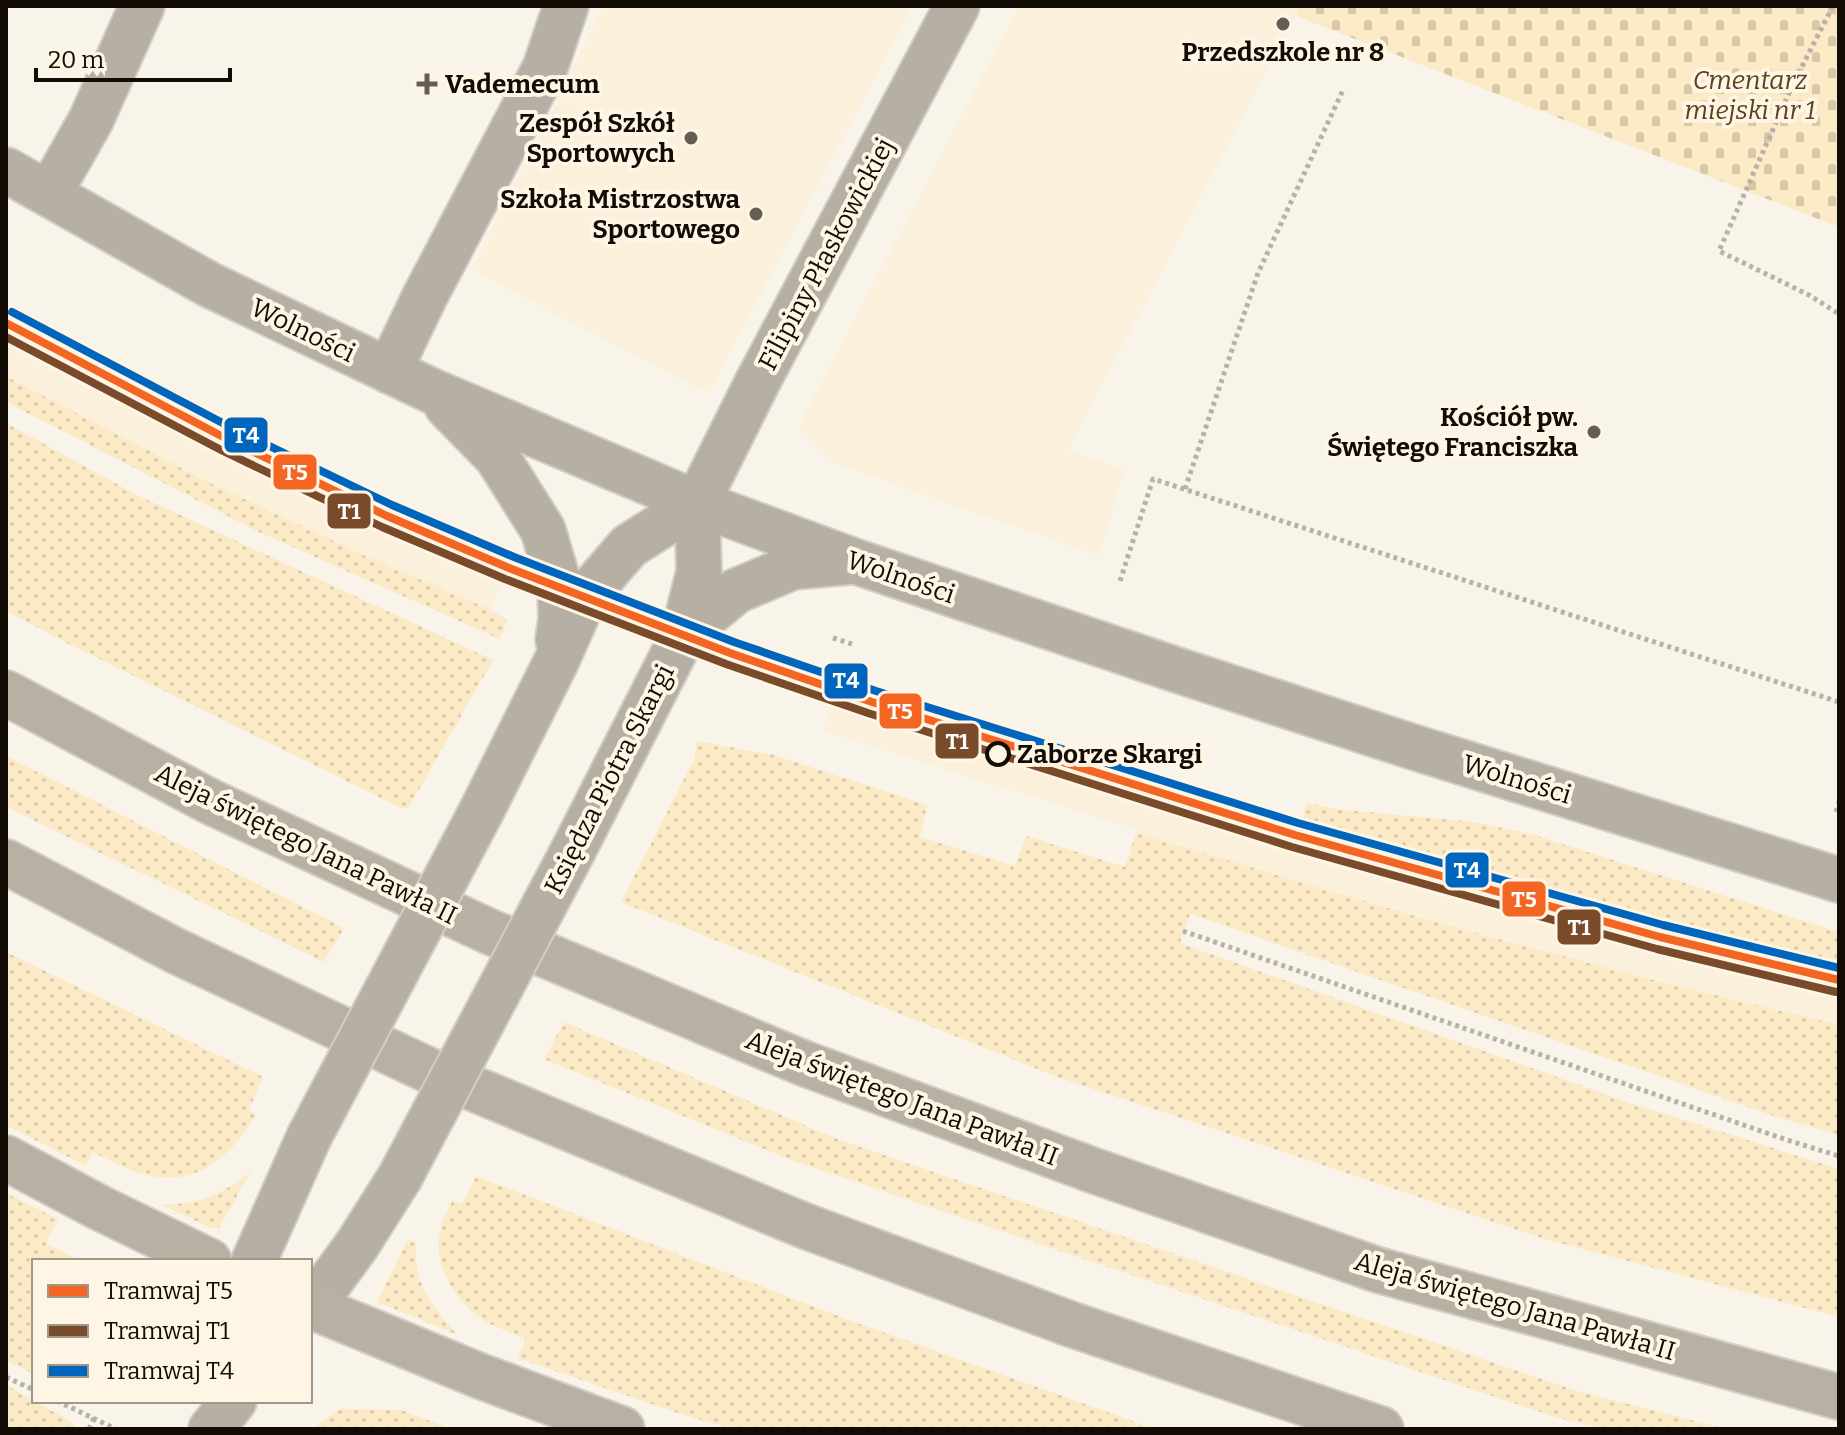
<svg xmlns="http://www.w3.org/2000/svg" width="1845" height="1435" viewBox="0 0 1845 1435" font-family="Bitter,serif">
<style>
.built{fill:#fbf0dc}
.grass{fill:url(#grass-dots)}
.cemetery{fill:url(#cemetery-stones)}
.lines{fill:none;stroke-linecap:round;stroke-linejoin:round}
.minor-casing{stroke:#d2cec7;stroke-width:48}
.major-casing{stroke:#d2cec7;stroke-width:48}
.path{stroke:#b7b1a8;stroke-width:5;stroke-dasharray:4 4;stroke-linecap:butt}
.minor{stroke:#b6b0a4;stroke-width:44}
.major{stroke:#b8b0a2;stroke-width:44}
.minor-bridge-casing{stroke:#d2cec7;stroke-width:48;stroke-linecap:butt}
.minor-bridge{stroke:#b6b0a4;stroke-width:44}
.tram-1-casing{stroke:#fff5e4;stroke-width:14}
.tram-2-casing{stroke:#fff5e4;stroke-width:14}
.tram-3-casing{stroke:#fff5e4;stroke-width:14}
.tram-1{stroke:#f26522;stroke-width:8}
.tram-2{stroke:#7a4b2a;stroke-width:8}
.tram-3{stroke:#0065bd;stroke-width:8}
.poi-dot{fill:#635d54;stroke:#fff5e4;stroke-width:3}
.stop-dot{fill:#fff5e4;stroke:#120c04;stroke-width:4}
.labels{text-anchor:middle;stroke-width:8;stroke-linejoin:round;paint-order:stroke}
.poi-label{font-size:26px;font-weight:bold;fill:#120c04;stroke:#fff5e4;text-anchor:end}
.park-label{font-size:26px;font-style:italic;fill:#56441f;stroke:#fff5e4}
.street-label{font-size:26px;fill:#120c04;stroke:#fff5e4}
.stop-label{font-size:26px;font-weight:bold;fill:#120c04;stroke:#fff5e4;text-anchor:start}
.line-badge{stroke:#fff5e4;stroke-width:3}
.badge-label{font-size:22px;text-anchor:middle;font-weight:bold;fill:#fff}
</style>
<defs>
<pattern id="grass-dots" width="8" height="8" patternUnits="userSpaceOnUse" patternTransform="scale(2)"><rect width="8" height="8" fill="#fceac6"/><path d="M2 2h.1M6 6h.1" fill="none" stroke="#d7c8a8" stroke-width="1.8" stroke-linecap="round"/></pattern>
<pattern id="cemetery-stones" width="16" height="16" patternUnits="userSpaceOnUse" patternTransform="scale(2)"><rect width="16" height="16" fill="#fceac6"/><path d="M2 7V4a2 2 0 0 1 4 0v3zM10 15v-3a2 2 0 0 1 4 0v3z" fill="#d7c8a8"/></pattern>
</defs>
<rect width="100%" height="100%" fill="#f9f4ea"/>
<!-- built -->
<path class="built" d="M 604,6 L 913,6 L 708,394 L 472,270 Z
M 1019,6 L 1301,6 L 1068,450 L 1125,470 L 1099,556 L 833,463 L 798,427 Z
M 6,306 L 48,330 L 235,428 L 394,503 L 512,552 L 513,556 L 491,610 L 370,558 L 208,482 L 6,376 Z
M 842,675 L 864,683 L 864,685 L 1080,758 L 1299,825 L 1301,821 L 1453,865 L 1664,922 L 1839,964 L 1839,1025 L 1649,979 L 1435,922 L 1136,833 L 1137,830 L 823,731 Z"/>
<!-- grass -->
<path class="grass" d="M 6,376 L 208,482 L 370,558 L 491,610 L 507,620 L 500,639 L 261,533 L 6,402 Z
M 6,423 L 135,494 L 493,660 L 409,807 L 401,808 L 63,641 L 6,611 Z
M 697,741 L 774,755 L 927,805 L 920,837 L 1015,866 L 1026,836 L 1125,867 L 1136,833 L 1435,922 L 1649,979 L 1839,1025 L 1839,1135 L 1774,1116 L 1190,914 L 1180,943 L 1627,1102 L 1839,1169 L 1839,1317 L 1545,1239 L 1057,1077 L 621,902 L 694,760 Z
M 6,756 L 344,928 L 324,962 L 6,807 Z
M 1307,803 L 1335,809 L 1474,822 L 1531,834 L 1839,932 L 1839,964 C 1658,921 1479,873 1301,821 Z
M 6,952 L 263,1077 L 249,1110 L 256,1115 C 229,1159 194,1190 139,1173 C 123,1168 108,1159 93,1152 L 86,1166 L 6,1125 Z
M 564,1022 L 837,1139 L 1577,1391 L 1727,1429 L 1600,1429 L 1549,1415 L 796,1162 L 544,1059 Z
M 251,1171 L 219,1228 L 211,1228 L 163,1205 C 200,1203 223,1195 251,1171 Z
M 476,1176 L 846,1319 L 1155,1429 L 732,1429 L 681,1414 L 518,1358 L 526,1339 C 512,1333 497,1328 485,1321 C 458,1304 434,1268 439,1235 C 441,1222 447,1211 453,1200 L 462,1204 Z
M 6,1193 L 58,1219 L 46,1243 L 81,1261 L 34,1261 L 34,1374 L 6,1360 Z
M 408,1239 L 416,1242 C 414,1286 430,1303 458,1335 L 377,1302 Z
M 6,1385 L 75,1424 L 73,1429 L 6,1429 Z
M 340,1409 L 401,1410 L 452,1429 L 312,1429 Z"/>
<!-- cemetery -->
<path class="cemetery" d="M 1301,6 L 1839,6 L 1839,227 L 1296,16 Z"/>
<g class="lines">
<defs>
<path id="minor" d="M 6,170 L 210,285 L 432,391 L 697,503 L 854,561 L 1177,670 L 1410,746 L 1839,880
M 49,194 L 91,120 L 142,6
M 389,371 L 425,296 L 545,68 L 566,6
M 447,406 L 497,457 L 543,530 L 560,587 L 561,618 L 558,640
M 683,635 L 736,591 L 793,567 L 848,562
M 482,810 L 556,662 L 585,597 L 629,546 L 697,503
M 574,849 L 683,635 L 699,571 L 697,503 L 758,381 L 957,6
M 254,1261 L 309,1137
M 310,1309 L 357,1245 L 400,1177
M 211,1429 L 234,1401"/>
<path id="major" d="M 6,693 L 211,802 L 488,931 L 803,1063 L 1092,1170 L 1378,1270 L 1839,1397
M 6,862 L 176,951 L 426,1069 L 805,1226 L 1073,1325 L 1381,1429
M 6,1158 L 100,1208 L 209,1261
M 310,1306 L 480,1376 L 622,1429"/>
</defs>
<!-- minor casing -->
<use href="#minor" class="minor-casing"/>
<!-- major casing -->
<use href="#major" class="major-casing"/>
<!-- path -->
<path class="path" d="M 1833,6 L 1794,82 L 1719,251 L 1809,295 L 1839,314
M 1185,489 L 1258,273 L 1344,88
M 1120,581 L 1153,479 L 1839,702
M 833,638 L 852,644
M 1836,812 L 1839,802
M 1183,931 L 1787,1140 L 1839,1156
M 6,1377 L 34,1390
M 57,1401 L 116,1429
M 89,1429 L 94,1418"/>
<!-- minor -->
<use href="#minor" class="minor"/>
<!-- major -->
<use href="#major" class="major"/>
<defs>
<path id="minor-bridge" d="M 309,1137 L 482,810
M 400,1177 L 574,849"/>
</defs>
<!-- minor-bridge casing -->
<use href="#minor-bridge" class="minor-bridge-casing"/>
<!-- minor-bridge -->
<use href="#minor-bridge" class="minor-bridge"/>
<defs>
<path id="tram-1" d="M 6,323 L 229,440 L 387,516 L 509,568 L 730,653 L 872,702 L 1295,835 L 1660,937 L 1839,980"/>
<path id="tram-2" d="M 6,337 L 223,451 L 382,527 L 505,579 L 726,664 L 868,713 L 1292,847 L 1657,949 L 1836,992"/>
<path id="tram-3" d="M 12,312 L 234,429 L 392,505 L 514,557 L 734,642 L 876,691 L 1298,823 L 1663,925 L 1839,968"/>
</defs>
<!-- tram-1 casing -->
<use href="#tram-1" class="tram-1-casing"/>
<!-- tram-2 casing -->
<use href="#tram-2" class="tram-2-casing"/>
<!-- tram-3 casing -->
<use href="#tram-3" class="tram-3-casing"/>
<!-- tram-1 -->
<use href="#tram-1" class="tram-1"/>
<!-- tram-2 -->
<use href="#tram-2" class="tram-2"/>
<!-- tram-3 -->
<use href="#tram-3" class="tram-3"/>
</g>
<!-- markers -->
<g class="poi-dot">
<circle cx="1283" cy="24" r="8"/>
<path d="M423 72h8v8h8v8h-8v8h-8v-8h-8v-8h8z"/>
<circle cx="691" cy="138" r="8"/>
<circle cx="756" cy="214" r="8"/>
<circle cx="1594" cy="432" r="8"/>
</g>
<circle class="stop-dot" cx="998" cy="754" r="11"/>
<g class="labels">
<!-- poi labels -->
<g class="poi-label">
<text x="1283" y="61" text-anchor="middle">Przedszkole nr 8</text>
<text x="445" y="93" text-anchor="start">Vademecum</text>
<text x="675" y="132">Zespół Szkół<tspan x="675" dy="30">Sportowych</tspan></text>
<text x="740" y="208">Szkoła Mistrzostwa<tspan x="740" dy="30">Sportowego</tspan></text>
<text x="1578" y="426">Kościół pw.<tspan x="1578" dy="30">Świętego Franciszka</tspan></text>
</g>
<!-- park labels -->
<g class="park-label">
<text x="1750" y="89">Cmentarz<tspan x="1750" dy="30">miejski nr 1</tspan></text>
</g>
<!-- street labels -->
<g class="street-label">
<text transform="translate(826 254) rotate(-62)" y="9">Filipiny Płaskowickiej</text>
<text transform="translate(303 330) rotate(26)" y="9">Wolności</text>
<text transform="translate(901 577) rotate(19)" y="9">Wolności</text>
<text transform="translate(609 779) rotate(-63)" y="9">Księdza Piotra Skargi</text>
<text transform="translate(1517 779) rotate(17)" y="9">Wolności</text>
<text transform="translate(306 844) rotate(26)" y="9">Aleja świętego Jana Pawła II</text>
<text transform="translate(902 1098) rotate(21)" y="9">Aleja świętego Jana Pawła II</text>
<text transform="translate(1515 1306) rotate(16)" y="9">Aleja świętego Jana Pawła II</text>
</g>
<!-- stop labels -->
<g class="stop-label">
<text x="1017" y="763">Zaborze Skargi</text>
</g>
</g>
<g class="line-badge">
<rect x="223" y="416" width="46" height="38" rx="8" fill="#0065bd"/>
<rect x="272" y="453" width="46" height="38" rx="8" fill="#f26522"/>
<rect x="326" y="492" width="46" height="38" rx="8" fill="#7a4b2a"/>
<rect x="823" y="662" width="46" height="38" rx="8" fill="#0065bd"/>
<rect x="878" y="692" width="45" height="38" rx="8" fill="#f26522"/>
<rect x="934" y="722" width="46" height="38" rx="8" fill="#7a4b2a"/>
<rect x="1444" y="851" width="46" height="38" rx="8" fill="#0065bd"/>
<rect x="1501" y="880" width="46" height="38" rx="8" fill="#f26522"/>
<rect x="1556" y="908" width="46" height="38" rx="8" fill="#7a4b2a"/>
</g>
<g class="badge-label">
<text x="246" y="443">T4</text>
<text x="295" y="480">T5</text>
<text x="349" y="519">T1</text>
<text x="846" y="688">T4</text>
<text x="900" y="719">T5</text>
<text x="957" y="749">T1</text>
<text x="1467" y="878">T4</text>
<text x="1524" y="907">T5</text>
<text x="1579" y="935">T1</text>
</g>
<!-- border -->
<rect width="1845" height="1435" fill="none" stroke="#120c04" stroke-width="16"/>
<!-- legend -->
<rect x="32" y="1259" width="280" height="144" fill="#fff5e4" stroke="#a0988a" stroke-width="2"/>
<rect x="48" y="1285" width="40" height="12" fill="#f26522" stroke="#a0988a" stroke-width="2"/>
<text x="104" y="1299" font-size="24" fill="#120c04">Tramwaj T5</text>
<rect x="48" y="1325" width="40" height="12" fill="#7a4b2a" stroke="#a0988a" stroke-width="2"/>
<text x="104" y="1339" font-size="24" fill="#120c04">Tramwaj T1</text>
<rect x="48" y="1365" width="40" height="12" fill="#0065bd" stroke="#a0988a" stroke-width="2"/>
<text x="104" y="1379" font-size="24" fill="#120c04">Tramwaj T4</text>
<!-- scale -->
<path d="M36 68v12h194v-12" fill="none" stroke="#120c04" stroke-width="4"/>
<text x="48" y="68" font-size="24" fill="#120c04" stroke="#fff5e4" stroke-width="6" paint-order="stroke">20 m</text>
</svg>
